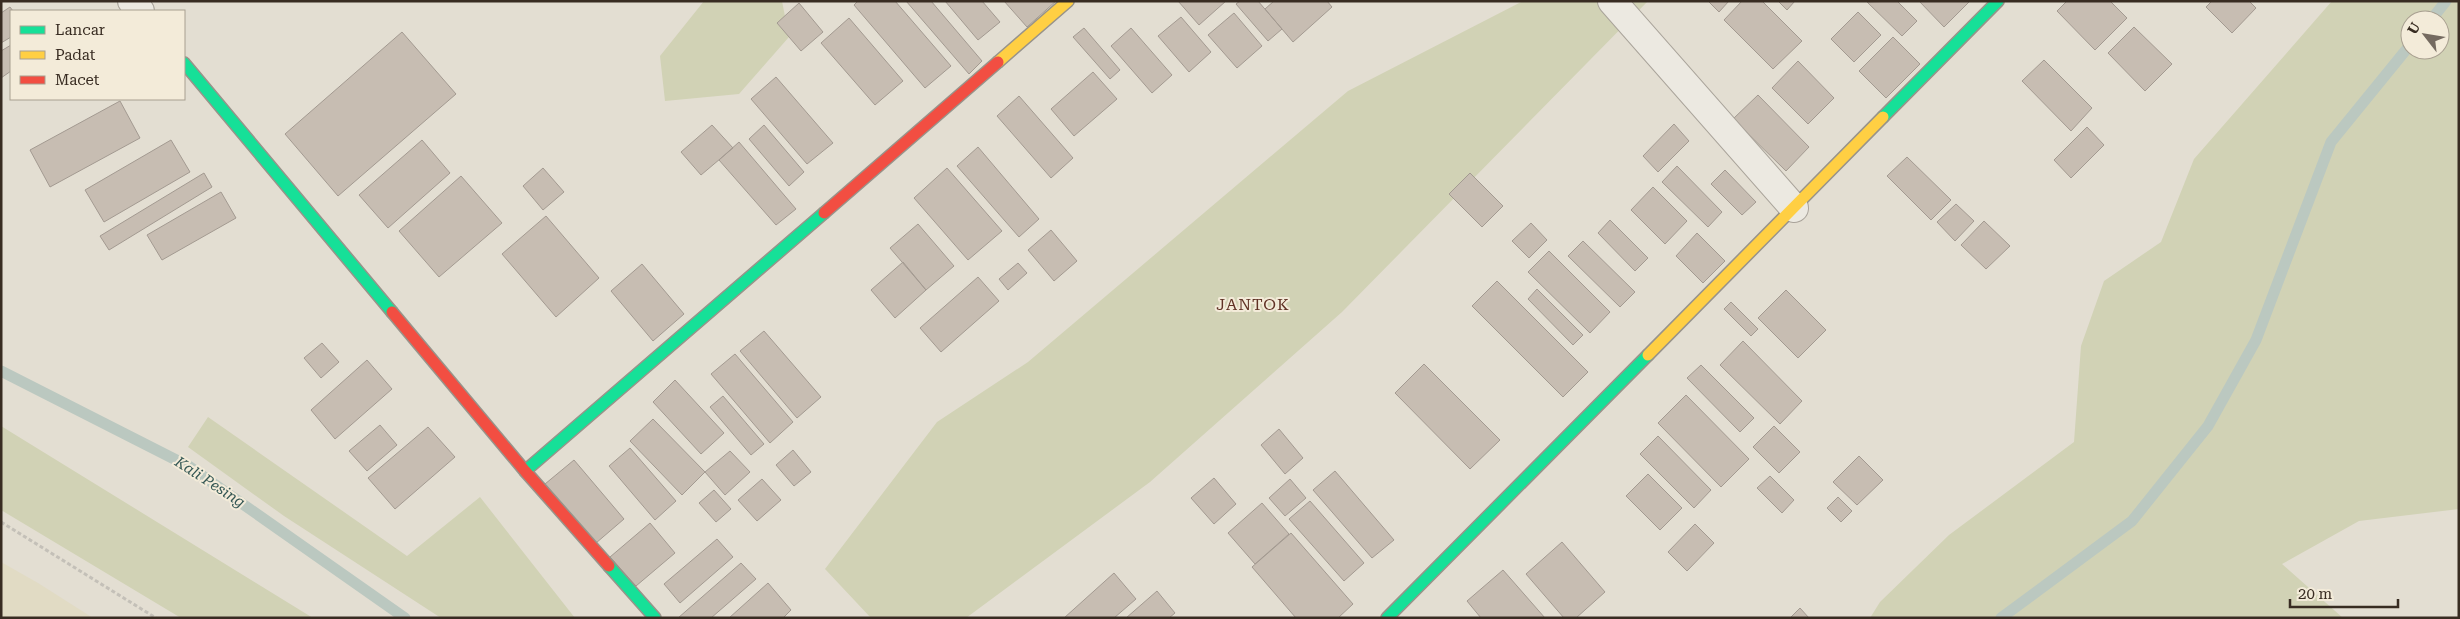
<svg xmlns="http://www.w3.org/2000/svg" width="2460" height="619" viewBox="0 0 2460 619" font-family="'Roboto Serif',serif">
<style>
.farmland{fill:#e1dbc4}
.green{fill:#d1d2b5;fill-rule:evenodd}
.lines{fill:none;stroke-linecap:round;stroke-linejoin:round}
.stream{stroke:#bbc8c0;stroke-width:11}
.building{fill:#c7bdb2;stroke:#a39a91}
.street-casing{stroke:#a9a39a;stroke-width:30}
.fast-casing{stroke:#98938a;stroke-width:14}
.slow-casing{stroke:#98938a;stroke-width:14}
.jam-casing{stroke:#98938a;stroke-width:14}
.path{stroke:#c4c0b8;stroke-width:3;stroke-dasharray:4 2.5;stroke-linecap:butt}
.street{stroke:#ece9e1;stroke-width:28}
.fast{stroke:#16e098;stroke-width:11}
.slow{stroke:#ffcf43;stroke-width:11}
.jam{stroke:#f24e42;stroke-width:11}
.labels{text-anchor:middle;stroke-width:4;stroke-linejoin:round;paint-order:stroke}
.water-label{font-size:15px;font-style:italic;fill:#335653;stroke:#f3ebd9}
.quarter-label{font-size:16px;letter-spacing:1px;fill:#603225;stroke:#f3ebd9}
</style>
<rect width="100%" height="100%" fill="#e3ded2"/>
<!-- farmland -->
<path class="farmland" d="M 1,562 L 38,583 L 93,618 L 1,618 Z"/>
<!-- green -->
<path class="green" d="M 704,1 L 782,1 L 789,37 L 739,94 L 665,101 L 660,56 Z
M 1523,1 L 1648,1 L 1342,312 L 1150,482 L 966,618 L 871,618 L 825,569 L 937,422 L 1028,362 L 1348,91 Z
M 2332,1 L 2459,1 L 2459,509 L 2359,521 L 2282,564 L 2343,618 L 1870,618 L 1880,602 L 1949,535 L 2074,442 L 2081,346 L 2104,281 L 2161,242 L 2194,159 ZM 2410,20 L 2440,20 L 2440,50 L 2410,50 Z
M 208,417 L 407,556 L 480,497 L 575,618 L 441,618 L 284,516 L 188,447 Z
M 1,426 L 313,618 L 181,618 L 1,510 Z"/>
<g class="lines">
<!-- stream -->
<path class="stream" d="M 2431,20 L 2446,1
M 1,371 L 190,467 L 405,618
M 2001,618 L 2132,521 L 2208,426 L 2256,340 L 2331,142 L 2410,45"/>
</g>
<!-- building -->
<path class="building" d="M 858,1 L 895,1 L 951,66 L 925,88 L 854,5 Z
M 906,1 L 931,1 L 982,61 L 969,74 Z
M 945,1 L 982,1 L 1000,22 L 978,40 Z
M 1004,1 L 1056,1 L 1027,27 Z
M 1178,1 L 1226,1 L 1199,25 Z
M 1240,1 L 1258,1 L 1282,29 L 1268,41 L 1236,4 Z
M 1274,1 L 1327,1 L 1332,7 L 1293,42 L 1265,9 Z
M 1708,1 L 1729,1 L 1719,12 Z
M 1742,1 L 1762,1 L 1802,41 L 1773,69 L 1724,20 Z
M 1778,1 L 1795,1 L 1787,10 Z
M 1897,1 L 1917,21 L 1902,36 L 1867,2 Z
M 1919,1 L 1970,1 L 1944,27 Z
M 2067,1 L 2110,1 L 2127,18 L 2095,50 L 2057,11 Z
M 2212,1 L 2249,1 L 2256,8 L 2232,33 L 2206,7 Z
M 799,3 L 823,32 L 801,51 L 777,23 Z
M 10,7 L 13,11 L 11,11 L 11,37 L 1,43 L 1,13 Z
M 1858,12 L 1881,35 L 1854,62 L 1831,39 Z
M 1234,13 L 1262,46 L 1237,68 L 1208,35 Z
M 1181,17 L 1211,52 L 1189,72 L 1158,36 Z
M 849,18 L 903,81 L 875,105 L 821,43 Z
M 2134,27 L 2172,64 L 2145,91 L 2108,53 Z
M 1084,28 L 1120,70 L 1110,79 L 1073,37 Z
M 1131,28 L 1172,75 L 1152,93 L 1111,46 Z
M 402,32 L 456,94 L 338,196 L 285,134 Z
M 1893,37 L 1920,64 L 1886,98 L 1859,71 Z
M 11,45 L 11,71 L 1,78 L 1,51 Z
M 2044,60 L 2092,108 L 2071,131 L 2022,81 Z
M 1798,61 L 1834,98 L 1808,124 L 1772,88 Z
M 1093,72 L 1117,99 L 1074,136 L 1051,109 Z
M 776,77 L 833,143 L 807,164 L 751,99 Z
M 1758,95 L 1809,147 L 1786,171 L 1733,119 Z
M 1019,96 L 1073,158 L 1051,178 L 997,116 Z
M 120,101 L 140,138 L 50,187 L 30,150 Z
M 1674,124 L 1689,141 L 1658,172 L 1643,156 Z
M 712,125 L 733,148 L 701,175 L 681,152 Z
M 764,125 L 804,172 L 789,186 L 749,139 Z
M 2087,127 L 2104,145 L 2071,178 L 2054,160 Z
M 171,140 L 190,172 L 104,222 L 85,190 Z
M 422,140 L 450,173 L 388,228 L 359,195 Z
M 739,142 L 796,209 L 776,225 L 719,160 Z
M 978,147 L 1039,219 L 1019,237 L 957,166 Z
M 1907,157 L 1951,200 L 1931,220 L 1887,176 Z
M 1677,166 L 1722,212 L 1708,227 L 1662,182 Z
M 543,168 L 564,192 L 543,210 L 523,186 Z
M 947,168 L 1002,231 L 968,260 L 914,198 Z
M 1725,170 L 1756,202 L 1742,215 L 1711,184 Z
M 204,173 L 212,187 L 109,250 L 100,236 Z
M 1470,173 L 1503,206 L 1482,227 L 1449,194 Z
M 461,176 L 502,223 L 439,277 L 399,231 Z
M 1653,187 L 1687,221 L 1665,244 L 1631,210 Z
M 221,192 L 236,218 L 162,260 L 147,235 Z
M 1956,204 L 1974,221 L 1955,241 L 1937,222 Z
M 546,216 L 599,278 L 556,317 L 502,254 Z
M 1610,220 L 1648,258 L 1635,271 L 1598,233 Z
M 1984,221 L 2010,246 L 1986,269 L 1961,245 Z
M 1531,223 L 1547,240 L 1529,258 L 1512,241 Z
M 918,224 L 954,266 L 926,290 L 890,248 Z
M 1051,230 L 1077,261 L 1054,281 L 1028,250 Z
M 1697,233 L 1725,261 L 1703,283 L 1676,256 Z
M 1583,241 L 1635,292 L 1620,307 L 1568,256 Z
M 1549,251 L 1610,312 L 1590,333 L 1528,272 Z
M 903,262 L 926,290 L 895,318 L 871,290 Z
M 1018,263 L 1027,273 L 1008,290 L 999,279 Z
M 642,264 L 684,314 L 653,341 L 611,291 Z
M 978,277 L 999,301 L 941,352 L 920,328 Z
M 1497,281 L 1588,372 L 1563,397 L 1472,306 Z
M 1537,289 L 1583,335 L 1573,345 L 1528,299 Z
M 1786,290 L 1826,330 L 1798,358 L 1758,318 Z
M 1731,302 L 1758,329 L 1751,336 L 1724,309 Z
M 764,331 L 821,397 L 797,418 L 740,351 Z
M 1743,341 L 1802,401 L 1780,424 L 1720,365 Z
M 322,343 L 339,362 L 321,378 L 304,358 Z
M 735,354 L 793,422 L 770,443 L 711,374 Z
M 367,360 L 392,389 L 335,439 L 311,410 Z
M 1424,364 L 1500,440 L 1470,469 L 1395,393 Z
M 1701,365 L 1754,418 L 1740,432 L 1687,378 Z
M 675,380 L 724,433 L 701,454 L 653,402 Z
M 1686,395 L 1749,459 L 1721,487 L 1658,423 Z
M 723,396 L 764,444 L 751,455 L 710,407 Z
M 653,419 L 705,472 L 682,495 L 630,441 Z
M 380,425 L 397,445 L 367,471 L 349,451 Z
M 1774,426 L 1800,452 L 1779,473 L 1753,447 Z
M 428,427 L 455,457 L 395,509 L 368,478 Z
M 1279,429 L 1303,458 L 1285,474 L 1261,445 Z
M 1658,436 L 1711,490 L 1694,508 L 1640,454 Z
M 630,448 L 676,501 L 655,520 L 609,466 Z
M 793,450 L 811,472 L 794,486 L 776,465 Z
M 730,451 L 750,472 L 725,495 L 705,472 Z
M 1859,456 L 1883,480 L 1857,505 L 1833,482 Z
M 574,460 L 624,519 L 596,543 L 545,484 Z
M 1335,471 L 1394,540 L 1372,558 L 1313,490 Z
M 1648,474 L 1682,508 L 1660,530 L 1626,496 Z
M 1770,476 L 1794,500 L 1782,513 L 1757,488 Z
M 1214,478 L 1236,504 L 1214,524 L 1191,498 Z
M 762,479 L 781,500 L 757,521 L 738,500 Z
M 1290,479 L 1306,498 L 1285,516 L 1269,498 Z
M 714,490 L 731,509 L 716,522 L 699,503 Z
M 1838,497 L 1852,511 L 1841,522 L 1827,508 Z
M 1310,501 L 1364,563 L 1344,581 L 1289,519 Z
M 1262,503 L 1289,534 L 1255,564 L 1228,533 Z
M 650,523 L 675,553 L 636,586 L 610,557 Z
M 1695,524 L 1714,543 L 1687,571 L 1668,552 Z
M 1291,533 L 1353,604 L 1338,618 L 1296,618 L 1252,567 Z
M 717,539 L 733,557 L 680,603 L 664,584 Z
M 1562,542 L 1605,592 L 1576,618 L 1564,618 L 1526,574 Z
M 741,563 L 756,579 L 711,618 L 678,618 Z
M 1503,570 L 1545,618 L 1481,618 L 1467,601 Z
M 1114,573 L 1136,599 L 1114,618 L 1064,618 Z
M 768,583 L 791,610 L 783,618 L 729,618 Z
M 1157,591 L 1175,613 L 1169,618 L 1126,618 Z
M 1800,608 L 1809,618 L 1790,618 Z"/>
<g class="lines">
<defs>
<path id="street" d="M 132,1 L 140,11
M 1612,1 L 1794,208"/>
<path id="fast" d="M 184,63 L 392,312
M 1883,117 L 1998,1
M 525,471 L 824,213
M 609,566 L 655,618
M 1387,618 L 1648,355"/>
<path id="slow" d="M 998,62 L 1068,1
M 1648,355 L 1883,117"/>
<path id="jam" d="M 824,213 L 998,62
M 392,312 L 525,471 L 609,566"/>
</defs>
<!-- street casing -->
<use href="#street" class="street-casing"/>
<!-- fast casing -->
<use href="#fast" class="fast-casing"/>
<!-- slow casing -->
<use href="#slow" class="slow-casing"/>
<!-- jam casing -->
<use href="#jam" class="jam-casing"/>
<!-- path -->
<path class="path" d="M 1,522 L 156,618"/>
<!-- street -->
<use href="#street" class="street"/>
<!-- fast -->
<use href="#fast" class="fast"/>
<!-- slow -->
<use href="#slow" class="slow"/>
<!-- jam -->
<use href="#jam" class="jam"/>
</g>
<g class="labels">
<!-- water labels -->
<g class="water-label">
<text transform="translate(210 482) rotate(33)" y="5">Kali Pesing</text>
</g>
<!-- quarter labels -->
<g class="quarter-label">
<text x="1253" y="310">JANTOK</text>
</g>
</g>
<!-- border -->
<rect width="2460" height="619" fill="none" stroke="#382c22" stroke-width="5"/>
<!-- legend -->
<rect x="10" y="10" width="175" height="90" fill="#f3ebd9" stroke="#a89f90"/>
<rect x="20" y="26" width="25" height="8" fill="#16e098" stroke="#a89f90"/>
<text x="55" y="35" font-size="15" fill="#382c22">Lancar</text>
<rect x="20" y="51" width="25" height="8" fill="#ffcf43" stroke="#a89f90"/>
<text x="55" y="60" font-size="15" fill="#382c22">Padat</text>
<rect x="20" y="76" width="25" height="8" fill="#f24e42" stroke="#a89f90"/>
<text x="55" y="85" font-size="15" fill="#382c22">Macet</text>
<!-- north arrow -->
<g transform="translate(2425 35) rotate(301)"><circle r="24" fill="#f3ebd9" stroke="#a89f90"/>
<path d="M0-4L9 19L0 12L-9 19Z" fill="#746a60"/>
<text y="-8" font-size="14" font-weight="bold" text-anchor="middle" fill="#382c22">U</text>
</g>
<!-- scale -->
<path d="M2290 599v8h108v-8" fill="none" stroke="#382c22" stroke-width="2.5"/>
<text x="2298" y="599" font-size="15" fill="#382c22" stroke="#f3ebd9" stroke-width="4" paint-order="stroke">20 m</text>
</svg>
